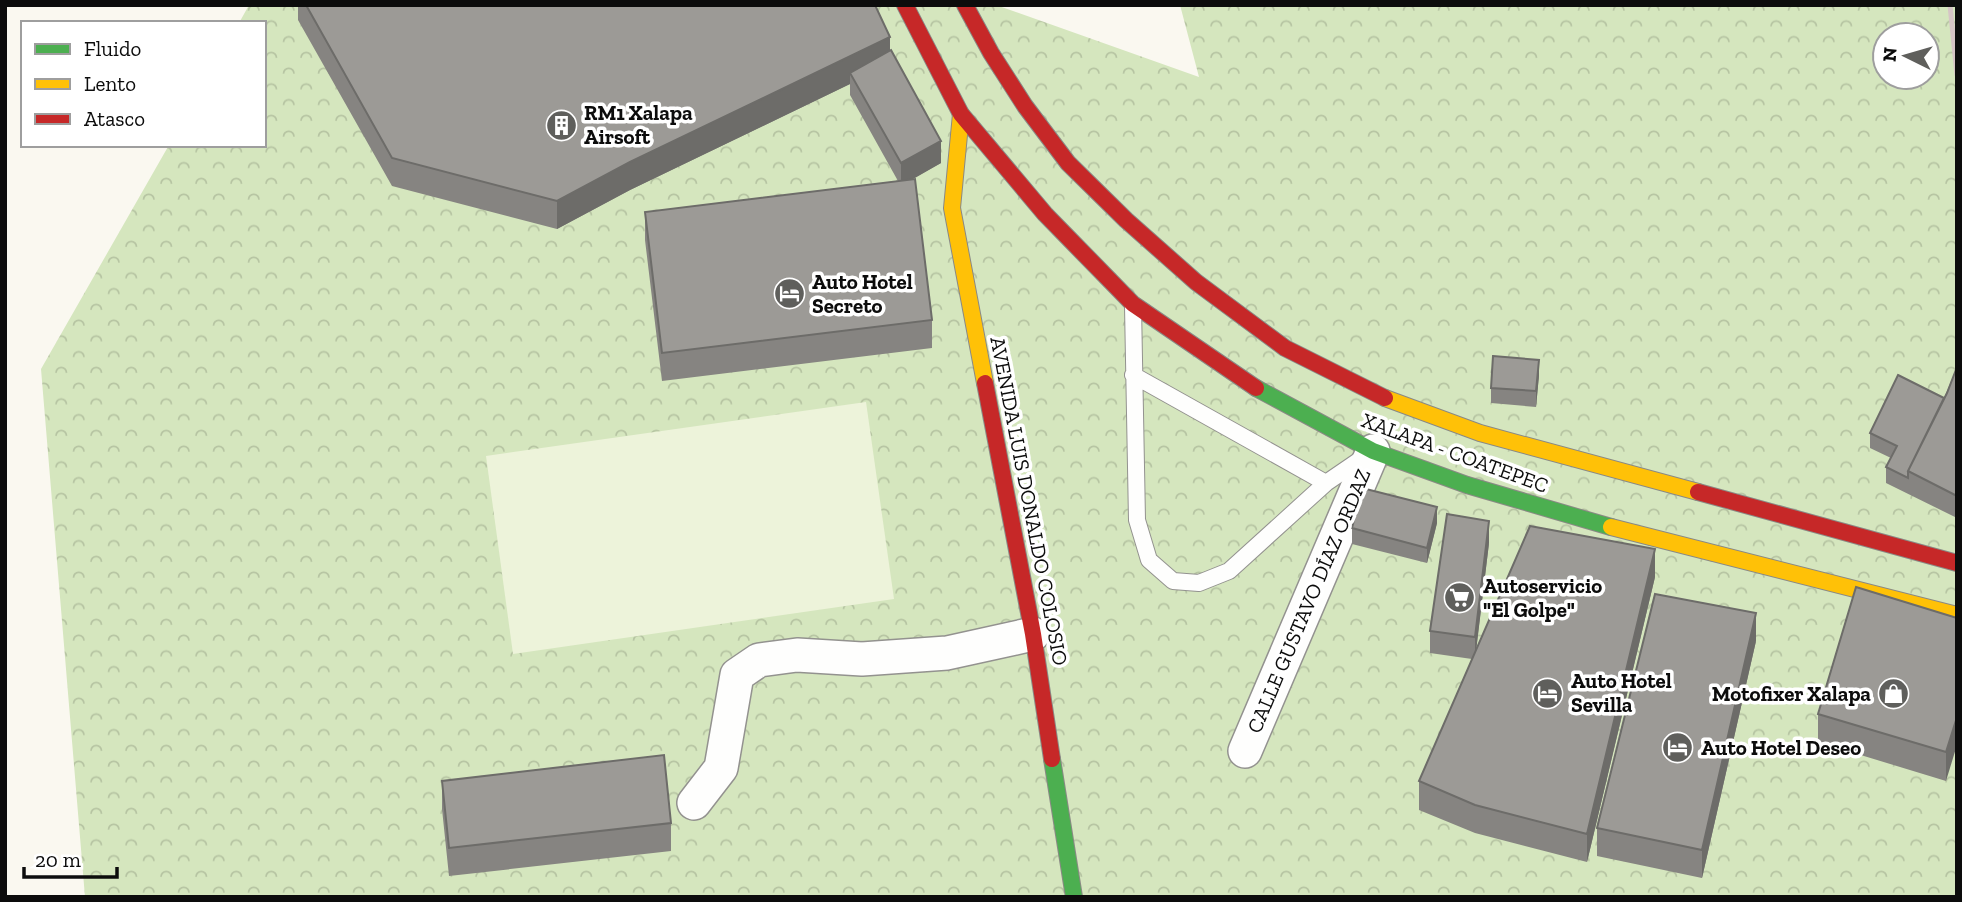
<svg xmlns="http://www.w3.org/2000/svg" width="1962" height="902" viewBox="0 0 1962 902" font-family="'Zilla Slab',serif">
<style>
.forest{fill:url(#forest-crowns);fill-rule:evenodd}
.pitch{fill:#edf3da}
.lines{fill:none;stroke-linecap:round;stroke-linejoin:round}
.lane-casing{stroke:#93928f;stroke-width:18}
.street-casing{stroke:#93928f;stroke-width:36}
.fast-casing{stroke:#8a8985;stroke-width:18}
.slow-casing{stroke:#8a8985;stroke-width:18}
.jam-casing{stroke:#8a8985;stroke-width:18}
.lane{stroke:#fefefd;stroke-width:16}
.street{stroke:#fefefd;stroke-width:33}
.fast{stroke:#4caf50;stroke-width:16}
.slow{stroke:#ffc107;stroke-width:16}
.jam{stroke:#c62828;stroke-width:16}
.rail{stroke:#d6c5c6;stroke-width:5}
.wall{fill:#868481}
.shaded-wall{fill:#6d6c69}
.building{fill:#9c9a96;stroke:#6d6c69;stroke-width:2}
.labels{text-anchor:middle;stroke-width:7;stroke-linejoin:round;paint-order:stroke}
.poi-label{font-size:21px;font-weight:bold;fill:#0c0c0c;stroke:#fff;text-anchor:start}
.street-label{font-size:21px;fill:#0c0c0c;stroke:#fff}
</style>
<defs>
<pattern id="forest-crowns" width="20" height="18" patternUnits="userSpaceOnUse" patternTransform="scale(1.75)"><rect width="20" height="18" fill="#d5e6be"/><path d="M2 6a3 3 0 1 1 6 0M12 15a3 3 0 1 1 6 0" fill="none" stroke="#b6c4a2"/></pattern>
</defs>
<rect width="100%" height="100%" fill="#faf8f0"/>
<!-- forest -->
<path class="forest" d="M 249,5 L 996,5 L 1199,77 L 1180,5 L 1957,5 L 1957,897 L 85,897 L 41,369 L 169,145 L 264,145 L 264,23 L 239,23 ZM 1885,35 L 1927,35 L 1927,77 L 1885,77 Z"/>
<!-- pitch -->
<path class="pitch" d="M 866,402 L 894,599 L 513,654 L 486,456 Z"/>
<g class="lines">
<defs>
<path id="lane" d="M 1133,306 L 1137,520 L 1149,560 L 1173,581 L 1199,583 L 1229,571 L 1326,483 L 1364,457
M 1133,375 L 1326,483"/>
<path id="street" d="M 1245,751 L 1373,451
M 694,803 L 721,768 L 737,675 L 759,660 L 797,655 L 862,659 L 947,653 L 1033,634"/>
<path id="fast" d="M 1256,388 L 1373,451 L 1467,485 L 1611,527
M 1052,759 L 1074,897"/>
<path id="slow" d="M 961,114 L 952,208 L 985,383
M 1385,398 L 1480,433 L 1698,492
M 1611,527 L 1957,615"/>
<path id="jam" d="M 905,5 L 961,114 L 1045,214 L 1133,304 L 1256,388
M 965,5 L 991,53 L 1025,106 L 1068,163 L 1126,220 L 1196,282 L 1285,348 L 1385,398
M 985,383 L 1033,634 L 1052,759
M 1698,492 L 1957,563"/>
</defs>
<!-- lane casing -->
<use href="#lane" class="lane-casing"/>
<!-- street casing -->
<use href="#street" class="street-casing"/>
<!-- fast casing -->
<use href="#fast" class="fast-casing"/>
<!-- slow casing -->
<use href="#slow" class="slow-casing"/>
<!-- jam casing -->
<use href="#jam" class="jam-casing"/>
<!-- lane -->
<use href="#lane" class="lane"/>
<!-- street -->
<use href="#street" class="street"/>
<!-- fast -->
<use href="#fast" class="fast"/>
<!-- slow -->
<use href="#slow" class="slow"/>
<!-- jam -->
<use href="#jam" class="jam"/>
<!-- rail -->
<path class="rail" d="M 1950,5 L 1957,75"/>
</g>
<!-- wall -->
<path class="wall" d="M 298,5 L 875,5 L 890,51 L 941,163 L 912,179 L 932,320 L 932,348 L 662,381 L 645,240 L 645,212 L 898,181 L 850,95 L 850,84 L 630,190 L 557,229 L 392,186 L 298,20 Z
M 1957,367 L 1957,518 L 1886,483 L 1886,467 L 1891,458 L 1870,448 L 1870,433 L 1944,398 Z
M 1539,375 L 1536,407 L 1491,403 L 1491,388 Z
M 1437,523 L 1427,563 L 1352,544 L 1352,528 Z
M 1489,543 L 1476,650 L 1655,577 L 1587,862 L 1475,833 L 1419,810 L 1419,781 L 1472,659 L 1430,653 L 1430,631 Z
M 1957,618 L 1946,781 L 1818,742 L 1818,714 Z
M 1756,641 L 1702,878 L 1597,856 L 1597,828 Z
M 442,781 L 671,823 L 671,851 L 449,876 L 442,809 Z"/>
<!-- shaded-wall -->
<path class="shaded-wall" d="M 890,37 L 890,65 L 850,73 L 850,84 L 630,190 L 557,229 L 557,201 L 630,162 Z
M 941,141 L 941,163 L 901,186 L 901,163 Z
M 1539,360 L 1539,375 L 1536,407 L 1536,391 Z
M 1437,507 L 1437,523 L 1427,563 L 1427,548 Z
M 1489,521 L 1489,543 L 1475,660 L 1475,637 Z
M 1655,549 L 1655,577 L 1587,862 L 1587,834 Z
M 1756,613 L 1756,641 L 1702,878 L 1702,850 Z
M 1957,717 L 1957,745 L 1946,781 L 1946,752 Z"/>
<!-- building -->
<path class="building" d="M 306,5 L 875,5 L 890,37 L 630,162 L 557,201 L 392,158 Z
M 891,50 L 941,141 L 901,163 L 850,73 Z
M 915,179 L 932,320 L 662,353 L 645,212 Z
M 1493,356 L 1539,360 L 1536,391 L 1491,388 Z
M 1957,367 L 1957,496 L 1908,471 L 1947,393 Z
M 1898,375 L 1944,398 L 1908,471 L 1908,478 L 1886,467 L 1897,446 L 1870,433 Z
M 1362,488 L 1437,507 L 1427,548 L 1352,528 Z
M 1447,514 L 1489,521 L 1475,637 L 1430,631 Z
M 1530,526 L 1655,549 L 1587,834 L 1475,805 L 1419,781 Z
M 1856,587 L 1957,618 L 1957,717 L 1946,752 L 1818,714 Z
M 1655,594 L 1756,613 L 1702,850 L 1597,828 Z
M 664,755 L 671,823 L 449,848 L 442,781 Z"/>
<!-- icons -->
<defs>
<symbol id="building-disc" viewBox="-11 -11 22 22"><circle r="9.5" fill="#5f5f5c" stroke="#fff"/><path d="M-4-6H4V6H1V3H-1V6H-4ZM-2.5-4.3h1.7v1.8h-1.7ZM.8-4.3h1.7v1.8H.8ZM-2.5-1h1.7V.8h-1.7ZM.8-1h1.7V.8H.8Z" fill="#fff"/></symbol>
<symbol id="hotel-disc" viewBox="-11 -11 22 22"><circle r="9.5" fill="#5f5f5c" stroke="#fff"/><path d="M-6-4.5h1.5V1H6V5H4.5V3h-9V5H-6ZM-4 0a1.8 1.8 0 1 1 3.6 0ZM.5 0V-2.5h3Q6-2.5 6 0Z" fill="#fff"/></symbol>
<symbol id="supermarket-disc" viewBox="-11 -11 22 22"><circle r="9.5" fill="#5f5f5c" stroke="#fff"/><path d="M-6-5.5h2.5l.6 2H6L4.5 2H-2.5L-4.4-4H-6ZM-1.5 3.2a1.3 1.3 0 1 0 .1 0ZM3 3.2a1.3 1.3 0 1 0 .1 0Z" fill="#fff"/></symbol>
<symbol id="shop-disc" viewBox="-11 -11 22 22"><circle r="9.5" fill="#5f5f5c" stroke="#fff"/><path d="M-5-2.5h2.3a2.7 3.5 0 0 1 5.4 0H5L5.5 6h-11ZM-1.5-2.5h3a1.5 2.3 0 0 0-3 0Z" fill="#fff"/></symbol>
</defs>
<g fill-rule="evenodd">
<use href="#building-disc" x="544" y="108" width="35" height="35"/>
<use href="#hotel-disc" x="772" y="276" width="35" height="35"/>
<use href="#supermarket-disc" x="1442" y="580" width="35" height="35"/>
<use href="#hotel-disc" x="1530" y="676" width="35" height="35"/>
<use href="#shop-disc" x="1876" y="676" width="35" height="35"/>
<use href="#hotel-disc" x="1660" y="730" width="35" height="35"/>
</g>
<g class="labels">
<!-- poi labels -->
<g class="poi-label">
<text x="584" y="120">RM1 Xalapa<tspan x="584" dy="24">Airsoft</tspan></text>
<text x="812" y="289">Auto Hotel<tspan x="812" dy="24">Secreto</tspan></text>
<text x="1483" y="593">Autoservicio<tspan x="1483" dy="24">"El Golpe"</tspan></text>
<text x="1571" y="688">Auto Hotel<tspan x="1571" dy="24">Sevilla</tspan></text>
<text x="1871" y="701" text-anchor="end">Motofixer Xalapa</text>
<text x="1701" y="755">Auto Hotel Deseo</text>
</g>
<!-- street labels -->
<g class="street-label">
<text transform="translate(1455 453) rotate(20)" y="7">XALAPA - COATEPEC</text>
<text transform="translate(1029 501) rotate(79)" y="7">AVENIDA LUIS DONALDO COLOSIO</text>
<text transform="translate(1309 601) rotate(-67)" y="7">CALLE GUSTAVO DÍAZ ORDAZ</text>
</g>
</g>
<!-- border -->
<rect width="1962" height="902" fill="none" stroke="#0c0c0c" stroke-width="14"/>
<!-- legend -->
<rect x="21" y="21" width="245" height="126" fill="#ffffff" stroke="#9e9e9e" stroke-width="2"/>
<rect x="35" y="44" width="35" height="10" fill="#4caf50" stroke="#9e9e9e" stroke-width="2"/>
<text x="84" y="56" font-size="21" fill="#0c0c0c">Fluido</text>
<rect x="35" y="79" width="35" height="10" fill="#ffc107" stroke="#9e9e9e" stroke-width="2"/>
<text x="84" y="91" font-size="21" fill="#0c0c0c">Lento</text>
<rect x="35" y="114" width="35" height="10" fill="#c62828" stroke="#9e9e9e" stroke-width="2"/>
<text x="84" y="126" font-size="21" fill="#0c0c0c">Atasco</text>
<!-- north arrow -->
<g transform="translate(1906 56) rotate(275)"><circle r="33" fill="#ffffff" stroke="#9e9e9e" stroke-width="2"/>
<path d="M0-5L12 26L0 18L-12 26Z" fill="#5f5f5c"/>
<text y="-10" font-size="19" font-weight="bold" text-anchor="middle" fill="#0c0c0c">N</text>
</g>
<!-- scale -->
<path d="M24 867v10h93v-10" fill="none" stroke="#0c0c0c" stroke-width="3.5"/>
<text x="35" y="867" font-size="21" fill="#0c0c0c" stroke="#ffffff" stroke-width="5" paint-order="stroke">20 m</text>
</svg>
